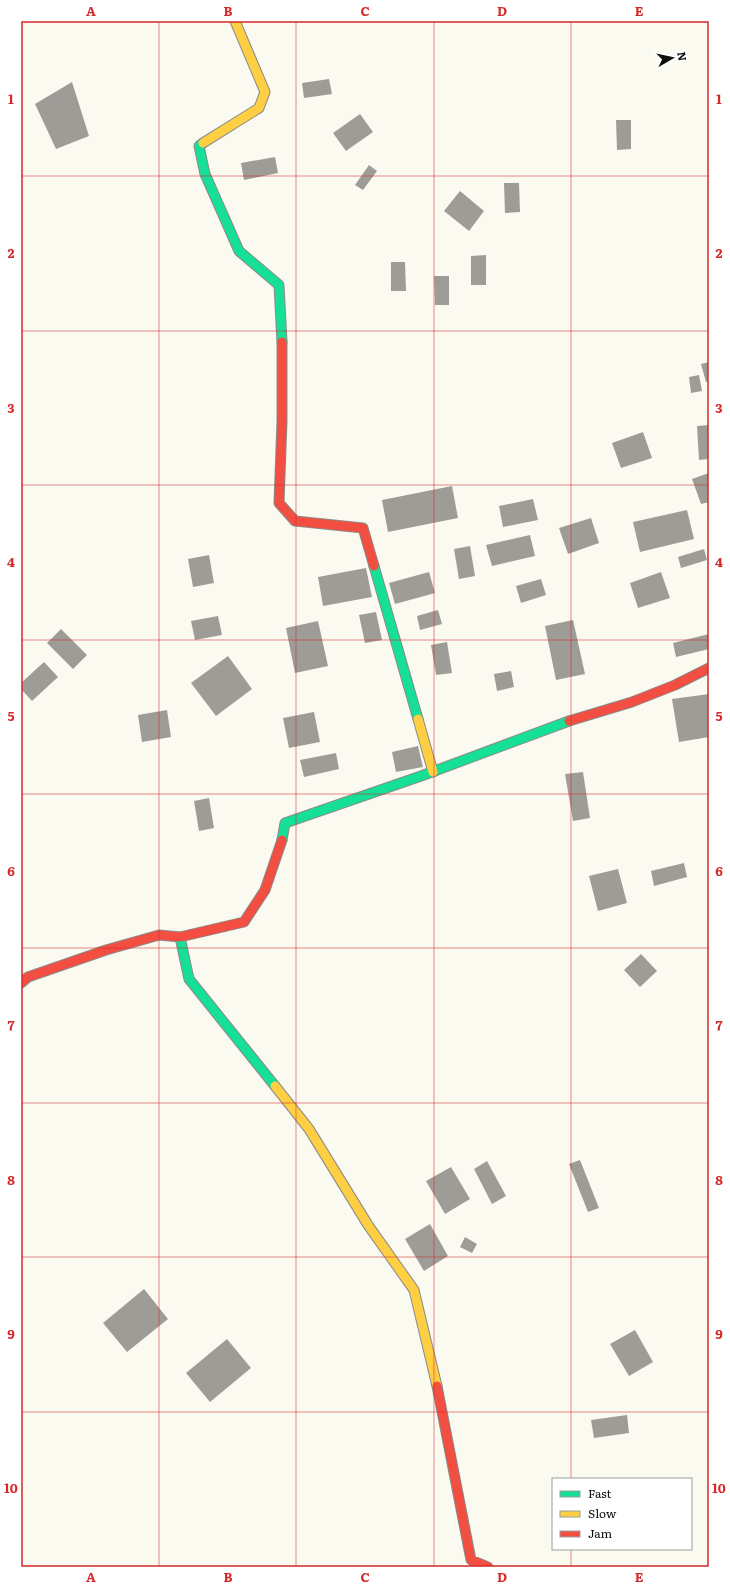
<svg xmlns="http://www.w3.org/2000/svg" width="730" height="1588" viewBox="0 0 730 1588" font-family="Literata,serif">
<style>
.building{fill:#9e9c97}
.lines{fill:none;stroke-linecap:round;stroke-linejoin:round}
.fast-casing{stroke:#8b8a86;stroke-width:11}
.slow-casing{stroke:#8b8a86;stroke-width:11}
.jam-casing{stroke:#8b8a86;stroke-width:11}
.fast{stroke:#16e098;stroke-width:9}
.slow{stroke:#ffcf43;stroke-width:9}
.jam{stroke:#f24e42;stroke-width:9}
.grid{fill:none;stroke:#d62828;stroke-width:1;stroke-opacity:0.55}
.neatline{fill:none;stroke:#d62828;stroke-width:1.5}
.grid-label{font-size:13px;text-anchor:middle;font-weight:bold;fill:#d62828}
</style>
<rect width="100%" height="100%" fill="#fbfaf1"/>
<!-- building -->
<path class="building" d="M 329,79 L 332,94 L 304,98 L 302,83 Z
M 72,82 L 89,136 L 56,149 L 35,104 Z
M 360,114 L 373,132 L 346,151 L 333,133 Z
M 616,120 L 631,120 L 631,149 L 617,150 Z
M 275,157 L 278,173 L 244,180 L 241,163 Z
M 369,165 L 377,171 L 363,190 L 355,185 Z
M 504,183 L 519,183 L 520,212 L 505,213 Z
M 460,191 L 484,211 L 469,231 L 444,211 Z
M 486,255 L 486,285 L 471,285 L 471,256 Z
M 391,262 L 405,262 L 406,291 L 391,291 Z
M 434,276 L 449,276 L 449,305 L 435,305 Z
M 709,362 L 709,381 L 706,382 L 701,364 Z
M 699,375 L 702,391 L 691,393 L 689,377 Z
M 709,425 L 709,459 L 699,460 L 697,426 Z
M 643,432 L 652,458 L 621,468 L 612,443 Z
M 709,473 L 709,502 L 701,504 L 692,479 Z
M 452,486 L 458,518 L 388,532 L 382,500 Z
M 533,499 L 538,520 L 503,527 L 499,506 Z
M 687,510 L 694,539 L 640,552 L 633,522 Z
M 591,518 L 599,543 L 568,554 L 559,528 Z
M 530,535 L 535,556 L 492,566 L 486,545 Z
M 470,546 L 475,576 L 459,579 L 454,549 Z
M 704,549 L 707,560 L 681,568 L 678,557 Z
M 209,555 L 214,583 L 193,587 L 188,559 Z
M 366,568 L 372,597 L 323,606 L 318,577 Z
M 429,572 L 435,593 L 395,604 L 389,583 Z
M 661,572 L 670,598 L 638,608 L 630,583 Z
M 541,579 L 546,595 L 521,603 L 516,586 Z
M 438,610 L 442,624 L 420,630 L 417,616 Z
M 376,612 L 382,640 L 365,643 L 359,615 Z
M 218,616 L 222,635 L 195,640 L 191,621 Z
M 573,620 L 585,674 L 556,680 L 545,626 Z
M 318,621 L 328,666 L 295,673 L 286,628 Z
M 61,629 L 87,655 L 73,669 L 47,643 Z
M 709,634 L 709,649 L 676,657 L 673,643 Z
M 447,642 L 452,673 L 436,675 L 431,645 Z
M 228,656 L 252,689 L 216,716 L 191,683 Z
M 44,662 L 58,677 L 32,701 L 21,689 L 21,683 Z
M 511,671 L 514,687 L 497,691 L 494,674 Z
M 709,694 L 709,737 L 679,742 L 672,699 Z
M 167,710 L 171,737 L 142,742 L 138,715 Z
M 314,712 L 320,742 L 289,748 L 283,718 Z
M 418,746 L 423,767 L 396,772 L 392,752 Z
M 336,753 L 339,769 L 304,777 L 300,760 Z
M 583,772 L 590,818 L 573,821 L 565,774 Z
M 209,798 L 214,828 L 199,831 L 194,801 Z
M 684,863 L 687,877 L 654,886 L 651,871 Z
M 618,869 L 627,903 L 598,911 L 589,876 Z
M 641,954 L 657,971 L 640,987 L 624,970 Z
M 580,1160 L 599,1208 L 588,1212 L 569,1164 Z
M 487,1161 L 506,1196 L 492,1204 L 474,1169 Z
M 451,1167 L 470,1199 L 445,1214 L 426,1181 Z
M 430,1224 L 448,1256 L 424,1271 L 405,1239 Z
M 465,1237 L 477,1244 L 472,1253 L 460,1247 Z
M 144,1289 L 168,1319 L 127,1352 L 103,1323 Z
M 635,1330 L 653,1362 L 629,1376 L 610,1344 Z
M 227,1339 L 251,1368 L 210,1402 L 186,1373 Z
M 627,1415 L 629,1433 L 594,1438 L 591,1420 Z"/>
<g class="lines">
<defs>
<path id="fast" d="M 203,143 L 199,146 L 205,174 L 239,251 L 279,285 L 282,342
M 374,566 L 418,719
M 282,840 L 285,823 L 421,776 L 569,721
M 180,937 L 189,979 L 275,1086"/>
<path id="slow" d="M 203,143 L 259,108 L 265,92 L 235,21
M 418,719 L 433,772
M 275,1086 L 309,1129 L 368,1225 L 414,1290 L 437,1386"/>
<path id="jam" d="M 282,342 L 282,421 L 279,503 L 295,521 L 363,528 L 374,566
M 569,721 L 632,702 L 675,685 L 709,668
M 21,983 L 28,977 L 106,950 L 159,935 L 180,937 L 244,922 L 265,890 L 282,840
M 437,1386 L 471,1560 L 488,1567"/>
</defs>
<!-- fast casing -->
<use href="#fast" class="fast-casing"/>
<!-- slow casing -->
<use href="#slow" class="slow-casing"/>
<!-- jam casing -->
<use href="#jam" class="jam-casing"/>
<!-- fast -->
<use href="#fast" class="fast"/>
<!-- slow -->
<use href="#slow" class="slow"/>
<!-- jam -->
<use href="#jam" class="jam"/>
</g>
<!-- grid -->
<path class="grid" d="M 159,21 L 159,1567M 296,21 L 296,1567M 434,21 L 434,1567M 571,21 L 571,1479M 21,176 L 709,176M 21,331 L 709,331M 21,485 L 709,485M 21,640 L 709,640M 21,794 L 709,794M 21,948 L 709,948M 21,1103 L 709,1103M 21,1257 L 709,1257M 21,1412 L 709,1412M 571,1549 L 571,1567"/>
<!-- border -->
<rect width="730" height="1588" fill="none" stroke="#ffffff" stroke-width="44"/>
<!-- legend -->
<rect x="552" y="1478" width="140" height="72" fill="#ffffff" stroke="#9e9e9e"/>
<rect x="560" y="1491" width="20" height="6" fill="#16e098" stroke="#9e9e9e"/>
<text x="588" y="1498" font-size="12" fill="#0d0d0d">Fast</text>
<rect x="560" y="1511" width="20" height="6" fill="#ffcf43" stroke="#9e9e9e"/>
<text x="588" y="1518" font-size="12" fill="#0d0d0d">Slow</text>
<rect x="560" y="1531" width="20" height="6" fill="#f24e42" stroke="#9e9e9e"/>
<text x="588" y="1538" font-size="12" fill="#0d0d0d">Jam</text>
<!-- north arrow -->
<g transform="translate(672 58) rotate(81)" stroke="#ffffff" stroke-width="3" paint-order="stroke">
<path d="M0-3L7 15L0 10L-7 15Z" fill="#0d0d0d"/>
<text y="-6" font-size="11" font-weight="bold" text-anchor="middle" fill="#0d0d0d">N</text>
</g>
<rect x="22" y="22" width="686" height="1544" class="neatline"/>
<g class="grid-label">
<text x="91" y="16">A</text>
<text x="228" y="16">B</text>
<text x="365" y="16">C</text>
<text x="502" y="16">D</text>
<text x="639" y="16">E</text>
<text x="11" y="104">1</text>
<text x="719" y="104">1</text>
<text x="11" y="258">2</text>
<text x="719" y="258">2</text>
<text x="11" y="413">3</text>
<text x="719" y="413">3</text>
<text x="11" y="567">4</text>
<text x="719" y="567">4</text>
<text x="11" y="721">5</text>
<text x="719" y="721">5</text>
<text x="11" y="876">6</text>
<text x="719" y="876">6</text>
<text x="11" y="1030">7</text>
<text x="719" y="1030">7</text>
<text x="11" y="1185">8</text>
<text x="719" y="1185">8</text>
<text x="11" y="1339">9</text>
<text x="719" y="1339">9</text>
<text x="11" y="1493">10</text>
<text x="719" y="1493">10</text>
<text x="91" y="1582">A</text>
<text x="228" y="1582">B</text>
<text x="365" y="1582">C</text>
<text x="502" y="1582">D</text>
<text x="639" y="1582">E</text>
</g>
</svg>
